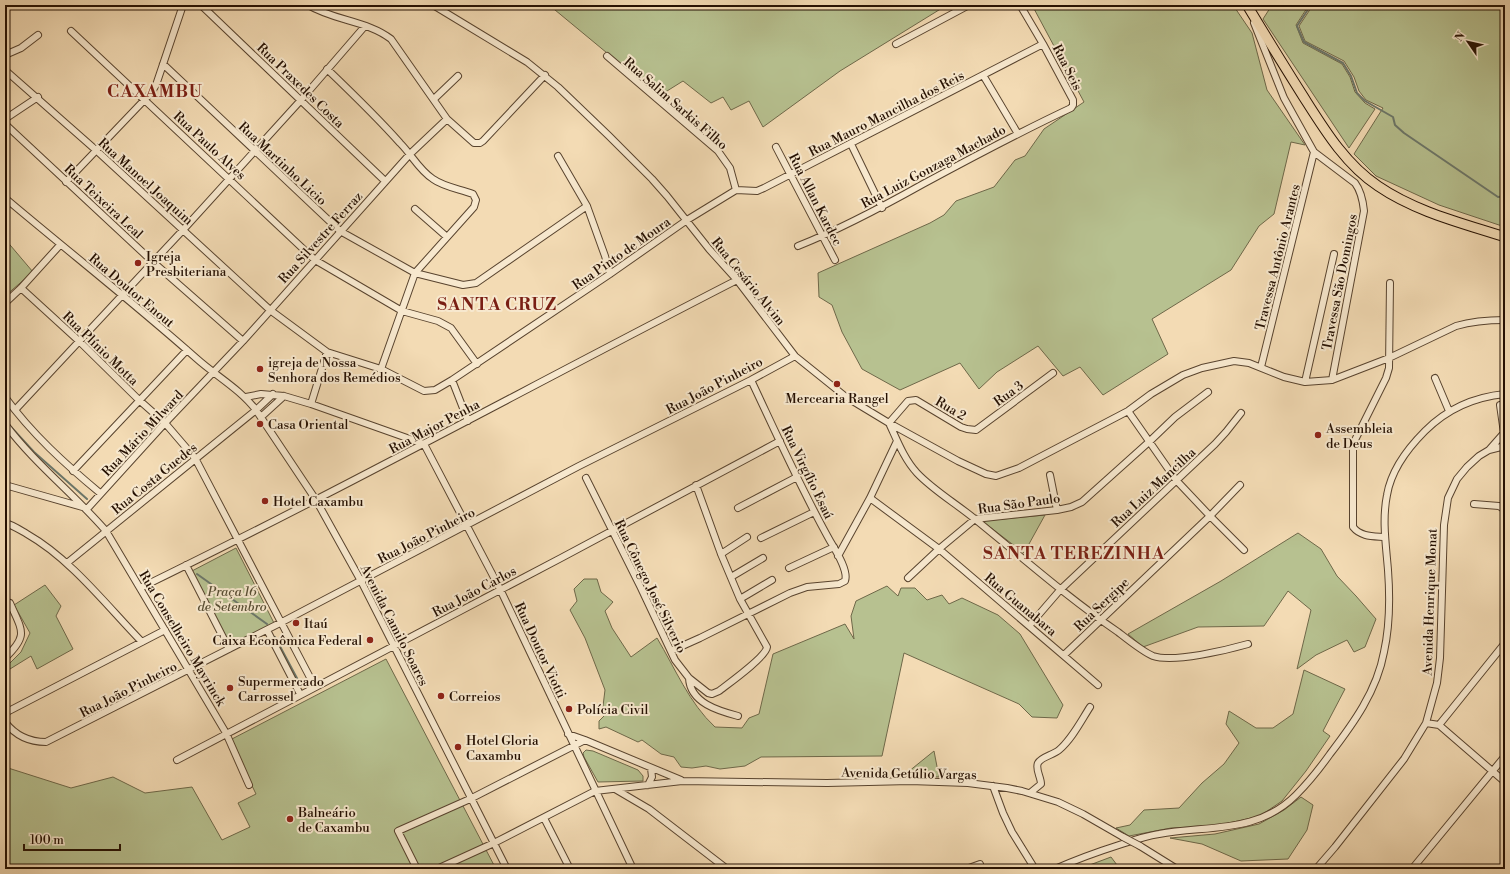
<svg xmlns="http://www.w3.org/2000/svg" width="1510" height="874" viewBox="0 0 1510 874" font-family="'Libre Bodoni',serif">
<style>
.green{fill:#b7c190;stroke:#6e6849}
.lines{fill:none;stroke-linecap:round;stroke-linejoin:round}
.stream{stroke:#6c776a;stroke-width:2}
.minor-casing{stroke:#58432e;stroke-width:8}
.highway-casing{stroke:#251002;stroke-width:11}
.minor{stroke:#f7e8ce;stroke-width:6}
.highway{stroke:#f3dbb4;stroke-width:9}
.minor-bridge-casing{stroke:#58432e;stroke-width:8;stroke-linecap:butt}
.minor-bridge{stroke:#f7e8ce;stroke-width:6}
.poi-dot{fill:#8f2418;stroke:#f7e8ce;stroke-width:1.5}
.labels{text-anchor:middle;stroke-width:4;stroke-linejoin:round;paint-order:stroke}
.street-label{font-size:13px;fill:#251002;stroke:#f7e8ce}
.poi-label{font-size:13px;fill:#251002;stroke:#f7e8ce;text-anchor:start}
.park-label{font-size:13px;font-style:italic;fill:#584e34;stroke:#f7e8ce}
.district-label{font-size:17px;font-weight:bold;letter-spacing:1px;fill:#7a1f14;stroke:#f7e8ce}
</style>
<rect width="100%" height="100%" fill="#f3dbb4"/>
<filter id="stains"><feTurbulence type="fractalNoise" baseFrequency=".005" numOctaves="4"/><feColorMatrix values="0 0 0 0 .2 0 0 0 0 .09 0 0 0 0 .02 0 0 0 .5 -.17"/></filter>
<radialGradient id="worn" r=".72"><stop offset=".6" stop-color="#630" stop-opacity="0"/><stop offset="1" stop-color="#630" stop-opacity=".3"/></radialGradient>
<!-- green -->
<path class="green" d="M 549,5 L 947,5 L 840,71 L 763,127 L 749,101 L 731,110 L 723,97 L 711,103 L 683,81 L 659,96 Z
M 1032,5 L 1233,5 L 1252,33 L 1267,90 L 1305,145 L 1291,142 L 1274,214 L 1259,226 L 1231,270 L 1152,319 L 1168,354 L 1103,395 L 1080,367 L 1063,376 L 1038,346 L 997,372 L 979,389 L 960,363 L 900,390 L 862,369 L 842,332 L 832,305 L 819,297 L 818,273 L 930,223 L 944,215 L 956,201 L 994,187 L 1015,160 L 1025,156 L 1044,129 L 1084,102 Z
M 1272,5 L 1309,5 L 1296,25 L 1303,43 L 1342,64 L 1350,77 L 1355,92 L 1365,103 L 1375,109 L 1349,148 L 1263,19 Z
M 1313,5 L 1505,5 L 1505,227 L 1439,205 L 1376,176 L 1354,154 L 1383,108 L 1366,100 L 1359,91 L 1354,77 L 1344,61 L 1305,41 L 1299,26 Z
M 5,239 L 33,272 L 5,296 Z
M 1045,515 L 1024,553 L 982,521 Z
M 1298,533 L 1321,549 L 1337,576 L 1356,596 L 1376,619 L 1365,647 L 1354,652 L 1347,640 L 1316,655 L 1297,669 L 1311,610 L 1288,591 L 1264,626 L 1198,627 L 1143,647 L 1128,634 L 1221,581 Z
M 236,548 L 275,625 L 228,647 L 190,572 Z
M 584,579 L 597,579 L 601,592 L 613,602 L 605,611 L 612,628 L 631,657 L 657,638 C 675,668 689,703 715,727 L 742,728 L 749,718 L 759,714 L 773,654 L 845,624 L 854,639 L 851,616 L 856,601 L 887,586 L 898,596 L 901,588 L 915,588 L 927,600 L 942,595 L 949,604 L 962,598 L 998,615 L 1020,634 L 1063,705 L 1057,718 L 1032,717 L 1019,704 L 904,653 L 882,756 L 761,757 L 745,766 L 720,769 L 706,766 L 692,768 L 681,767 L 674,757 L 661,754 L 642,740 L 638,742 L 606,727 L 599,729 L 599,721 L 605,715 L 603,706 L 605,690 L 585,638 L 570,610 L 577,601 L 574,589 Z
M 45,585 L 61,606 L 56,616 L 73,649 L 37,669 L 31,656 L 10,669 L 8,665 L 21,652 L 30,633 L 14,605 Z
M 386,659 L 496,869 L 5,869 L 5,767 L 71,788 L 113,777 L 145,793 L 192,787 L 222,840 L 250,827 L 238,803 L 256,794 L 230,740 Z
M 1304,670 L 1345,689 L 1323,731 L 1330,736 L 1306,771 L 1282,801 L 1260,816 L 1215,826 L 1171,828 L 1129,836 L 1116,828 L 1130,825 L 1144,810 L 1179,808 L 1202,783 L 1224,764 L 1239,743 L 1226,724 L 1229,711 L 1256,728 L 1273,728 L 1293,714 Z
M 586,750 L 593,751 L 638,770 L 643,776 L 643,781 L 598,782 L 584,757 L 583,753 Z
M 934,751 L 939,777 L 903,776 Z
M 1301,797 L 1313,805 L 1307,830 L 1288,859 L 1241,861 L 1202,844 L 1170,838 L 1215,834 L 1259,824 L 1284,810 Z
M 1111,857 L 1120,869 L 1079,869 Z"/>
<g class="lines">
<!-- stream -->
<path class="stream" d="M 1311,5 L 1297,26 L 1304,42 L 1343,63 L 1351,76 L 1357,93 L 1365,101 L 1393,117 L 1395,125 L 1404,133 L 1498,197 L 1505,196
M 11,427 L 34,452 L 87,499
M 197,574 L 267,624
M 275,637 L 299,682"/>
<defs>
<path id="minor" d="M 201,5 L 385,181
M 308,5 C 335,21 368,21 391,39 L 447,119 L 474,143 L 480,143 L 483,141 L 545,75
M 433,5 L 527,62 L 558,87 L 609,136 L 652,179 L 667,196 L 709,249 L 737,280 L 795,356 L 846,397 L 889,423 L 958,461 L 986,474 L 996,476 L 1019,468 L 1128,411 L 1151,394 L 1183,375 L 1202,368 L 1234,361 L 1249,363 L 1284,377 L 1305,382 L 1332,380 L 1389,358 L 1456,326 C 1473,321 1488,320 1505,320
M 1254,23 L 1284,98 L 1314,152 L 1355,183 C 1361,191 1363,201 1364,211 L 1332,380
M 71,31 L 315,260 L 402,311 L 438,321 L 451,328 L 477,364
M 896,44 L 969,5
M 5,55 L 21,48 L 38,35
M 607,56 L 718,151 L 730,168 L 736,190
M 163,64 L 340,231 L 415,273 L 463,285 L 476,283 L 587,206
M 327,69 C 352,93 377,117 400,143 C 412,155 419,170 433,179 C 444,187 460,189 473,194 L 476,200 L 474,207 L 415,273 L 381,369
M 5,70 L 97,151 L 270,310 L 327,352 L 381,369 L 424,391 L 435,390 L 452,380 L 610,274 L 687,220 L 736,190
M 983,75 L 1018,134
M 434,99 L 458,76
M 5,119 L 38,97
M 5,124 L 153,262 L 243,341
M 851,144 L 882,208
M 776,147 L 835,260
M 558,156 L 587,206 L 605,256 L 610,274
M 66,182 L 151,93 L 156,85 L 183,5
M 736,190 L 757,191 L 764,188 L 1043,44
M 5,198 C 69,252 134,303 196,358 C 216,376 240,389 256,410 L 316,500 L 361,581 L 507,869
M 415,209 L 447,237
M 798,246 C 841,229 882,207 923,184 C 971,158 1020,132 1071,108 L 1073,105 L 1073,100 L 1043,44 L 1020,5
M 21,288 L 79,341 L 139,400 L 165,423 L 195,458 L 315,687
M 5,303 L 21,288 L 60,245
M 1261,367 L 1314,152
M 1053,373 L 976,430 L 967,429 L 961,427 L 916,400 L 908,401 L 889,423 C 897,440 904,459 917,473 C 934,491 957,504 976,520 C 1023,558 1068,598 1118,632 C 1127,639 1143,652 1153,656 C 1174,663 1227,650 1248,644
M 1435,378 L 1449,411
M 452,380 L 468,421
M 1305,382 L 1334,254
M 5,397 C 32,434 65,464 100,493
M 246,397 L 261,394 L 284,396 L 311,404 L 424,444
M 311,404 L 327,352
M 15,410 L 183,230 L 301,100 L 365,26
M 1128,411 L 1176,480 L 1210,516 L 1244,550
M 261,417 L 284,396
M 5,424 C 35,464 74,494 106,531 L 226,733 L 249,785
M 424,444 L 500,589 L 633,869
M 1489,450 L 1504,433 L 1500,405
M 73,471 L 187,350
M 1050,475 L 1057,510
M 586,478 L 641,588 L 675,660 L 689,678 L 708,693 L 712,694 L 719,691 C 728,684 766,657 767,647 L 740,599 L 721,554 L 696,485
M 5,485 L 86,508
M 870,498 L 939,549 L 1098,685
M 1474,504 L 1499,506 L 1505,510
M 738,508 L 797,477
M 87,509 L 165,423 L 243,341 L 410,154 L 447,119
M 5,523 C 13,525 20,530 27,534 C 71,559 107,606 142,642
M 1385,537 C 1373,536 1361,537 1353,527 L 1353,449 L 1354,442 L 1386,378 L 1389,368 L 1390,283
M 761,538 L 814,512
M 721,554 L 747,537
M 838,556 L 870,498 L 897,441
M 67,563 L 256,410 L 273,394
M 186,565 L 229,649
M 789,568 L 834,547
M 731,577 L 763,558
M 908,578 L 939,549 L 975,519 L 1057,510 L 1071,507 L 1082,502 L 1150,441 L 1175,417 L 1208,392
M 140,588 C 341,490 538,382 737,280
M 740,599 L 772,580
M 1029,626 L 1060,590 L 1215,444 L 1226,432 L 1241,413
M 267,630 L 300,694
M 671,651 L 700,638 L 790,593 L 807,587 L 839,584 L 845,581 C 849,570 834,548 829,539 C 800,487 776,433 751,380
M 1064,655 L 1210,516 L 1240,485
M 5,658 C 29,635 22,631 10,603
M 689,678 C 690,703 719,711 738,716
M 5,713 L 165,630
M 5,722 C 15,735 29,742 46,742 L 282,622 L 579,466 L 751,380 L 795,356
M 1426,723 L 1439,725 L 1505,782
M 1439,725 L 1505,643
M 568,734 L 585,740
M 177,760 L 561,558 L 780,441
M 648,785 L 652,777 L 651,768
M 993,786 L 1003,813 L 1012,832 L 1035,869
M 615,789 L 649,809 L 727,869
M 1030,793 L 1041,784 C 1041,777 1035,769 1038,763 C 1041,757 1053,755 1059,750 C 1072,739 1081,721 1090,707
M 544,818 L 570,869
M 1140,846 L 1177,869
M 417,869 L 398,831 L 470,799 L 585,740 L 681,780
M 437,869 L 494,843 L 595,791 L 682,781 L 827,783 L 910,781 L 968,783 L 1007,788 L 1022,791 L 1058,802 L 1083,814 L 1123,837
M 966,869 L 980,864
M 1055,869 C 1077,859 1100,851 1122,844 C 1134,840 1146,836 1159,834 C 1208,825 1257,834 1296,795 C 1309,782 1320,768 1330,754 C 1353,724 1377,691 1384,652 C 1390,625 1390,597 1388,570 C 1386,545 1382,520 1387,495 C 1391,471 1408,448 1425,431 C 1447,409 1474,397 1505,394
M 1316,869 L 1335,847 L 1404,759 L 1426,723 L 1437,683 L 1440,658 L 1444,525 L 1448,498 L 1457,479 L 1467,467 L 1479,456 L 1489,450 L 1505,446
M 1412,869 L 1505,756
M 1501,869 L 1505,864"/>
<path id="highway" d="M 1247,5 C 1265,35 1284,66 1303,96 C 1324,129 1345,164 1378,186 C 1416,212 1462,223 1505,237"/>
</defs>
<!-- minor casing -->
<use href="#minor" class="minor-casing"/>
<!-- highway casing -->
<use href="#highway" class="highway-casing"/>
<!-- minor -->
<use href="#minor" class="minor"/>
<!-- highway -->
<use href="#highway" class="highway"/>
<defs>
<path id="minor-bridge" d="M 1123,837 L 1140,846"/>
</defs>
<!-- minor-bridge casing -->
<use href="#minor-bridge" class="minor-bridge-casing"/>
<!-- minor-bridge -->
<use href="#minor-bridge" class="minor-bridge"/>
</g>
<!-- markers -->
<g class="poi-dot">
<circle cx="138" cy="263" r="4"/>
<circle cx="260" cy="369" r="4"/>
<circle cx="837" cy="384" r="4"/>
<circle cx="260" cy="424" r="4"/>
<circle cx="1318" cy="435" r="4"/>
<circle cx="265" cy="501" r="4"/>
<circle cx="296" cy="623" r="4"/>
<circle cx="370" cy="640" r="4"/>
<circle cx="230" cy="688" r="4"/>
<circle cx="441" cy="696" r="4"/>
<circle cx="569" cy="709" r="4"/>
<circle cx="458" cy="747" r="4"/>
<circle cx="290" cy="819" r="4"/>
</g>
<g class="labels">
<!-- street labels -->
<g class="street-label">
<text transform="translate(1068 67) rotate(63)" y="5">Rua Seis</text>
<text transform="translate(301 85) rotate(44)" y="5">Rua Praxedes Costa</text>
<text transform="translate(676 103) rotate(41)" y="5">Rua Salim Sarkis Filho</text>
<text transform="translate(886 113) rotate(-27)" y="5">Rua Mauro Mancilha dos Reis</text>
<text transform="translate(210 145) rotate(43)" y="5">Rua Paulo Alves</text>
<text transform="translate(283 163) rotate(43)" y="5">Rua Martinho Licio</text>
<text transform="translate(933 166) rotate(-28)" y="5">Rua Luiz Gonzaga Machado</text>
<text transform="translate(146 181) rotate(42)" y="5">Rua Manoel Joaquim</text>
<text transform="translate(816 199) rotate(63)" y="5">Rua Allan Kardec</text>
<text transform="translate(104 201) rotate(43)" y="5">Rua Teixeira Leal</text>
<text transform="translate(320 237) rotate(-48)" y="5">Rua Silvestre Ferraz</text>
<text transform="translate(621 253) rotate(-35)" y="5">Rua Pinto de Moura</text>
<text transform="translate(1277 257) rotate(-76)" y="5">Travessa Antônio Arantes</text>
<text transform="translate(749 281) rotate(51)" y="5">Rua Cesário Alvim</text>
<text transform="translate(1339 282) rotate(-79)" y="5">Travessa São Domingos</text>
<text transform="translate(132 290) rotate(40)" y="5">Rua Doutor Enout</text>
<text transform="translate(101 348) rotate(44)" y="5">Rua Plínio Motta</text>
<text transform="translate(714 385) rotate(-28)" y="5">Rua João Pinheiro</text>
<text transform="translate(1008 393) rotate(-36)" y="5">Rua 3</text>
<text transform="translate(951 408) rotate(30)" y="5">Rua 2</text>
<text transform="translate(434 426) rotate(-28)" y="5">Rua Major Penha</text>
<text transform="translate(142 433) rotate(-47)" y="5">Rua Mário Milward</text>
<text transform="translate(808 472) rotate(64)" y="5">Rua Virgílio Esaú</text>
<text transform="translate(154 478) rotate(-39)" y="5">Rua Costa Guedes</text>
<text transform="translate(1153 487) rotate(-43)" y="5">Rua Luiz Mancilha</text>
<text transform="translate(1019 503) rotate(-8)" y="5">Rua São Paulo</text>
<text transform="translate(426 535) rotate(-27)" y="5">Rua João Pinheiro</text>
<text transform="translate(651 586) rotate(64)" y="5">Rua Cônego José Silverio</text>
<text transform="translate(474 591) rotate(-28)" y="5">Rua João Carlos</text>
<text transform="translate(1429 602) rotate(-88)" y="5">Avenida Henrique Monat</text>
<text transform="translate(1021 604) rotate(40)" y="5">Rua Guanabara</text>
<text transform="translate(1101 604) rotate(-44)" y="5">Rua Sergipe</text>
<text transform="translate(395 625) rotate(63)" y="5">Avenida Camilo Soares</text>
<text transform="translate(183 638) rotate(59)" y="5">Rua Conselheiro Mayrinck</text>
<text transform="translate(541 650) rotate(65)" y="5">Rua Doutor Viotti</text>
<text transform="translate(128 689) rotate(-27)" y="5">Rua João Pinheiro</text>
<text transform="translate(909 773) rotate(1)" y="5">Avenida Getúlio Vargas</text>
</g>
<!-- poi labels -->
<g class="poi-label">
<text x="146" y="261">Igreja<tspan x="146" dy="15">Presbiteriana</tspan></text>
<text x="268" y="367">igreja de Nossa<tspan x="268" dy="15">Senhora dos Remédios</tspan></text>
<text x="837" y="403" text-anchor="middle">Mercearia Rangel</text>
<text x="268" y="429">Casa Oriental</text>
<text x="1326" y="433">Assembleia<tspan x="1326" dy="15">de Deus</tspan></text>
<text x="273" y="506">Hotel Caxambu</text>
<text x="304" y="628">Itaú</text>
<text x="362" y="645" text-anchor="end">Caixa Econômica Federal</text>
<text x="238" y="686">Supermercado<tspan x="238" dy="15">Carrossel</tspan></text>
<text x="449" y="701">Correios</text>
<text x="577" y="714">Polícia Civil</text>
<text x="466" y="745">Hotel Gloria<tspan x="466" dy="15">Caxambu</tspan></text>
<text x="298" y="817">Balneário<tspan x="298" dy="15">de Caxambu</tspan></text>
</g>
<!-- park labels -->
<g class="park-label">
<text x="232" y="596">Praça 16<tspan x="232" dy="15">de Setembro</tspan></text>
</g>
<!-- district labels -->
<g class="district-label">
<text x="155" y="97">CAXAMBU</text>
<text x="497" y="310">SANTA CRUZ</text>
<text x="1074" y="559">SANTA TEREZINHA</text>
</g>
</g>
<!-- margin -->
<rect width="1510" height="874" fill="none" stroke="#f3dbb4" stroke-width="20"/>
<rect x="6" y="6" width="1498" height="862" fill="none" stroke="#251002" stroke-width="2"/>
<rect x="10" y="10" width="1490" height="854" fill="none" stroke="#251002"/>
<!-- north arrow -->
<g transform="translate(1468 42) rotate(304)" stroke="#f7e8ce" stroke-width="3" paint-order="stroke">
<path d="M0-3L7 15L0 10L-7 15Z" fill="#251002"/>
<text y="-6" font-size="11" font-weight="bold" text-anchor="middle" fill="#251002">N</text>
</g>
<!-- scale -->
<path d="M24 844v6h96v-6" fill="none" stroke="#251002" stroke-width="2"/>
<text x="30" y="844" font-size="12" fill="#251002" stroke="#f7e8ce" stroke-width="3" paint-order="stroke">100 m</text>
<rect width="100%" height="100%" filter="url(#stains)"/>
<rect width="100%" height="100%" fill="url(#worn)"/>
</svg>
